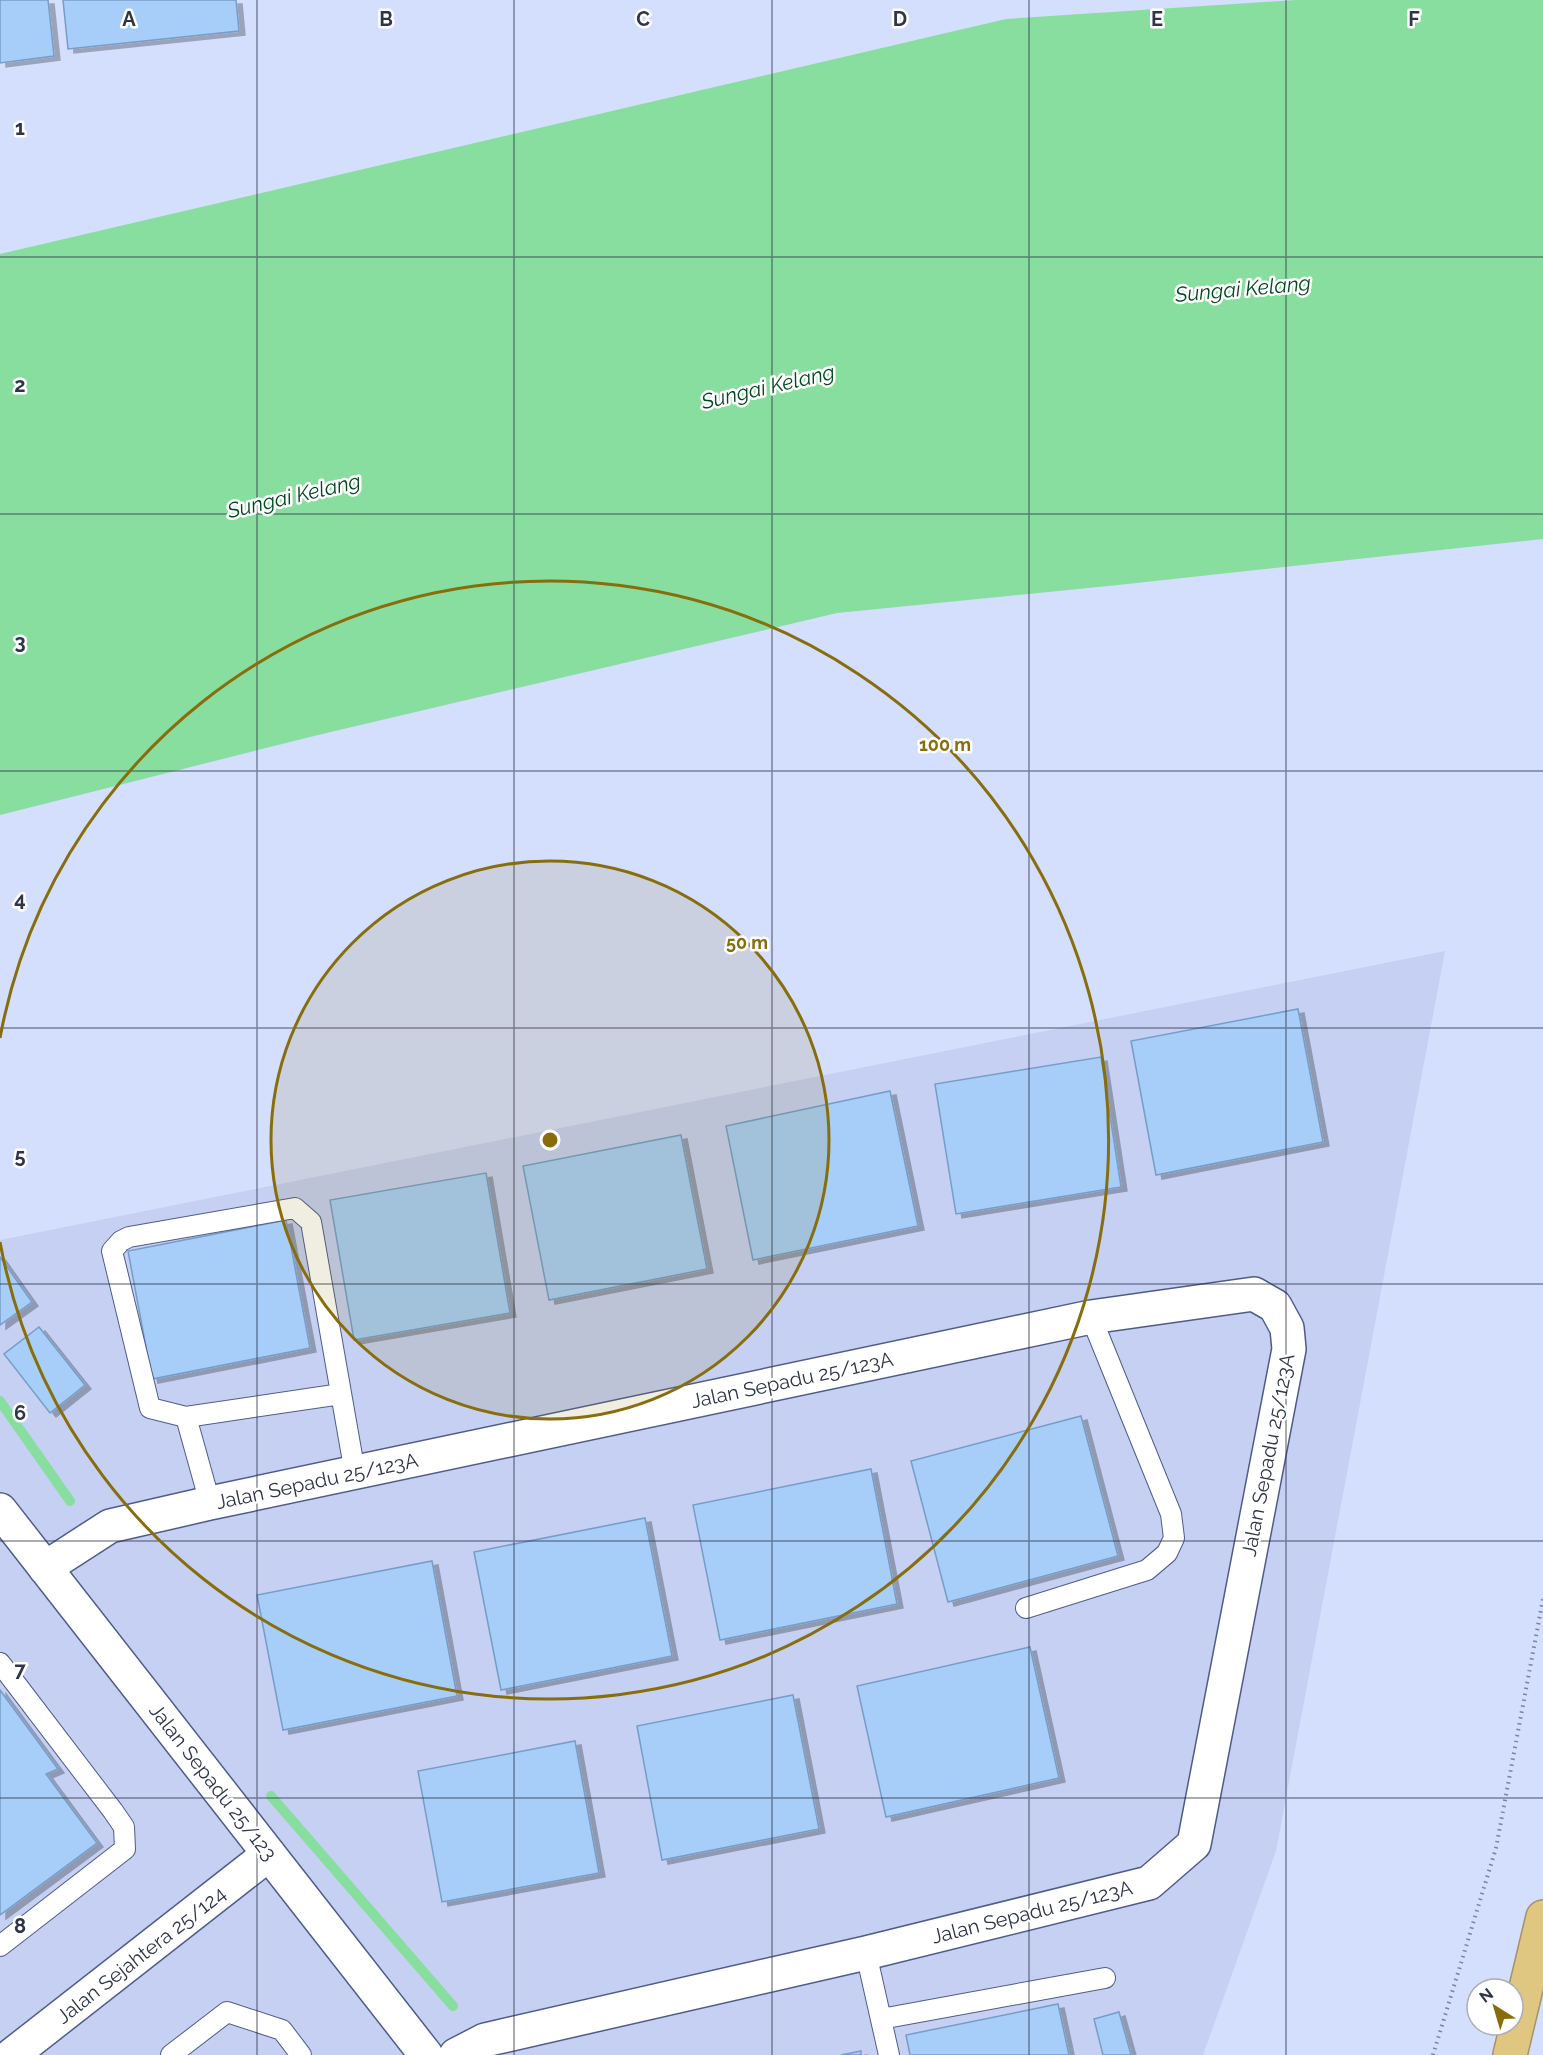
<svg xmlns="http://www.w3.org/2000/svg" width="1543" height="2055" viewBox="0 0 1543 2055" font-family="Raleway,sans-serif">
<style>
.built{fill:#c5d0f3}
.water{fill:#88de9e}
.lines{fill:none;stroke-linecap:round;stroke-linejoin:round}
.stream{stroke:#88de9e;stroke-width:10}
.building{fill:#a7cef9;stroke:#779dc6;stroke-width:1.5;filter:url(#shadow)}
.lane-casing{stroke:#4f5c89;stroke-width:22}
.street-casing{stroke:#4f5c89;stroke-width:36}
.highway-casing{stroke:#a1946d;stroke-width:36}
.path{stroke:#7c849d;stroke-width:4;stroke-dasharray:1.5 4.5;stroke-linecap:butt}
.lane{stroke:#fff;stroke-width:20}
.street{stroke:#fff;stroke-width:33}
.highway{stroke:#dfc781;stroke-width:33}
.grid{fill:none;stroke:#2e3449;stroke-width:1.5;stroke-opacity:0.55}
.ring{fill:none;stroke:#876d0b;stroke-width:3}
.labels{text-anchor:middle;stroke-width:5;stroke-linejoin:round;paint-order:stroke}
.street-label{font-size:20px;fill:#2e3449;stroke:#fff}
.water-label{font-size:21px;font-style:italic;fill:#034720;stroke:#fff}
.grid-label{font-size:20px;text-anchor:middle;font-weight:bold;fill:#2e3449;stroke:#fff;stroke-width:5;stroke-linejoin:round;paint-order:stroke}
.centre{fill:#876d0b;stroke:#fff;stroke-width:3}
.ring-label{font-size:18px;text-anchor:middle;font-weight:bold;fill:#876d0b;stroke:#fff;stroke-width:5;stroke-linejoin:round;paint-order:stroke}
</style>
<defs>
<filter id="shadow"><feDropShadow dx="6" dy="4" stdDeviation="0" flood-color="#0004"/></filter>
</defs>
<rect width="100%" height="100%" fill="#d4defd"/>
<!-- built -->
<path class="built" d="M 1445,951 L 1276,1851 L 1203,2055 L 0,2055 L 0,1240 Z"/>
<!-- water -->
<path class="water" d="M 1296,0 L 1543,0 L 1543,539 L 1118,585 L 837,613 L 318,735 L 0,815 L 0,254 L 1006,19 Z"/>
<g class="lines">
<!-- stream -->
<path class="stream" d="M 0,1401 L 70,1501
M 271,1796 L 453,2006"/>
</g>
<!-- building -->
<path class="building" d="M 0,0 L 48,0 L 54,56 L 0,63 Z
M 63,0 L 236,0 L 239,31 L 68,49 Z
M 1298,1009 L 1323,1142 L 1156,1175 L 1131,1041 Z
M 1101,1057 L 1121,1187 L 956,1214 L 935,1084 Z
M 890,1091 L 918,1226 L 753,1260 L 726,1126 Z
M 681,1135 L 707,1269 L 549,1300 L 523,1166 Z
M 486,1173 L 510,1313 L 354,1340 L 330,1200 Z
M 286,1220 L 310,1348 L 152,1379 L 128,1251 Z
M 0,1257 L 32,1302 L 0,1325 Z
M 39,1327 L 85,1385 L 50,1413 L 4,1354 Z
M 1081,1416 L 1118,1556 L 948,1602 L 911,1461 Z
M 871,1469 L 897,1604 L 720,1640 L 693,1505 Z
M 645,1518 L 672,1656 L 501,1690 L 474,1552 Z
M 432,1561 L 457,1696 L 283,1730 L 257,1595 Z
M 1030,1647 L 1059,1778 L 886,1817 L 857,1686 Z
M 0,1690 L 58,1769 L 46,1774 L 97,1843 L 0,1915 Z
M 793,1695 L 819,1829 L 662,1860 L 637,1726 Z
M 575,1741 L 599,1873 L 442,1902 L 418,1771 Z
M 1058,2004 L 1069,2055 L 910,2055 L 906,2035 Z
M 1119,2012 L 1131,2055 L 1103,2055 L 1094,2019 Z
M 861,2051 L 861,2055 L 841,2055 Z"/>
<g class="lines">
<defs>
<path id="lane" d="M 186,1417 L 341,1394
M 210,1503 L 186,1417 L 150,1408 L 112,1251 L 121,1241 L 129,1237 L 295,1208 L 311,1222 L 355,1473
M 1026,1608 L 1147,1570 L 1167,1553 L 1174,1538 L 1171,1514 L 1091,1317
M 0,1663 L 113,1811 L 124,1827 L 125,1849 L 0,1946
M 866,1953 L 889,2055
M 881,2019 L 1105,1978
M 171,2055 L 227,2012 L 282,2030 L 301,2055"/>
<path id="street" d="M 0,1510 L 426,2055
M 45,1568 L 110,1526 L 210,1503 L 1091,1317 L 1254,1294 L 1275,1306 L 1287,1328 L 1289,1349 L 1194,1844 L 1149,1883 L 866,1953 L 485,2040 L 456,2055
M 12,2055 L 269,1854"/>
<path id="highway" d="M 1510,2055 L 1543,1917"/>
</defs>
<!-- lane casing -->
<use href="#lane" class="lane-casing"/>
<!-- street casing -->
<use href="#street" class="street-casing"/>
<!-- highway casing -->
<use href="#highway" class="highway-casing"/>
<!-- path -->
<path class="path" d="M 1433,2055 L 1496,1848 L 1543,1599"/>
<!-- lane -->
<use href="#lane" class="lane"/>
<!-- street -->
<use href="#street" class="street"/>
<!-- highway -->
<use href="#highway" class="highway"/>
</g>
<!-- grid -->
<path class="grid" d="M 257,0 L 257,2055M 514,0 L 514,2055M 772,0 L 772,2055M 1029,0 L 1029,2055M 1286,0 L 1286,2055M 0,257 L 1543,257M 0,514 L 1543,514M 0,771 L 1543,771M 0,1028 L 1543,1028M 0,1284 L 1543,1284M 0,1541 L 1543,1541M 0,1798 L 1543,1798"/>
<!-- distance rings -->
<circle cx="550" cy="1140" r="279" fill="#876d0b" fill-opacity=".12"/>
<g class="ring">
<circle cx="550" cy="1140" r="279"/>
<path d="M0 1038A559 559 0 1 1 0 1242"/>
</g>
<g class="labels">
<!-- street labels -->
<g class="street-label">
<text transform="translate(792 1380) rotate(-12)" y="7">Jalan Sepadu 25/123A</text>
<text transform="translate(1268 1455) rotate(-79)" y="7">Jalan Sepadu 25/123A</text>
<text transform="translate(317 1481) rotate(-12)" y="7">Jalan Sepadu 25/123A</text>
<text transform="translate(213 1782) rotate(52)" y="7">Jalan Sepadu 25/123</text>
<text transform="translate(1032 1912) rotate(-14)" y="7">Jalan Sepadu 25/123A</text>
<text transform="translate(141 1955) rotate(-38)" y="7">Jalan Sejahtera 25/124</text>
</g>
<!-- water labels -->
<g class="water-label">
<text transform="translate(1243 289) rotate(-5)" y="7">Sungai Kelang</text>
<text transform="translate(768 387) rotate(-13)" y="7">Sungai Kelang</text>
<text transform="translate(294 496) rotate(-13)" y="7">Sungai Kelang</text>
</g>
</g>
<g class="grid-label">
<text x="129" y="26">A</text>
<text x="386" y="26">B</text>
<text x="643" y="26">C</text>
<text x="900" y="26">D</text>
<text x="1157" y="26">E</text>
<text x="1414" y="26">F</text>
<text x="20" y="135">1</text>
<text x="20" y="392">2</text>
<text x="20" y="649">3</text>
<text x="20" y="906">4</text>
<text x="20" y="1163">5</text>
<text x="20" y="1420">6</text>
<text x="20" y="1677">7</text>
<text x="20" y="1933">8</text>
</g>
<circle cx="550" cy="1140" r="9" class="centre"/>
<g class="ring-label">
<text x="945" y="751">100 m</text>
<text x="747" y="949">50 m</text>
</g>
<!-- north arrow -->
<g transform="translate(1495 2007) rotate(323)"><circle r="28" fill="#ffffff" stroke="#abaeb6" stroke-width="1.5"/>
<path d="M0-4.5L10 22L0 15L-10 22Z" fill="#876d0b"/>
<text y="-9" font-size="16" font-weight="bold" text-anchor="middle" fill="#2e3449">N</text>
</g>
</svg>
